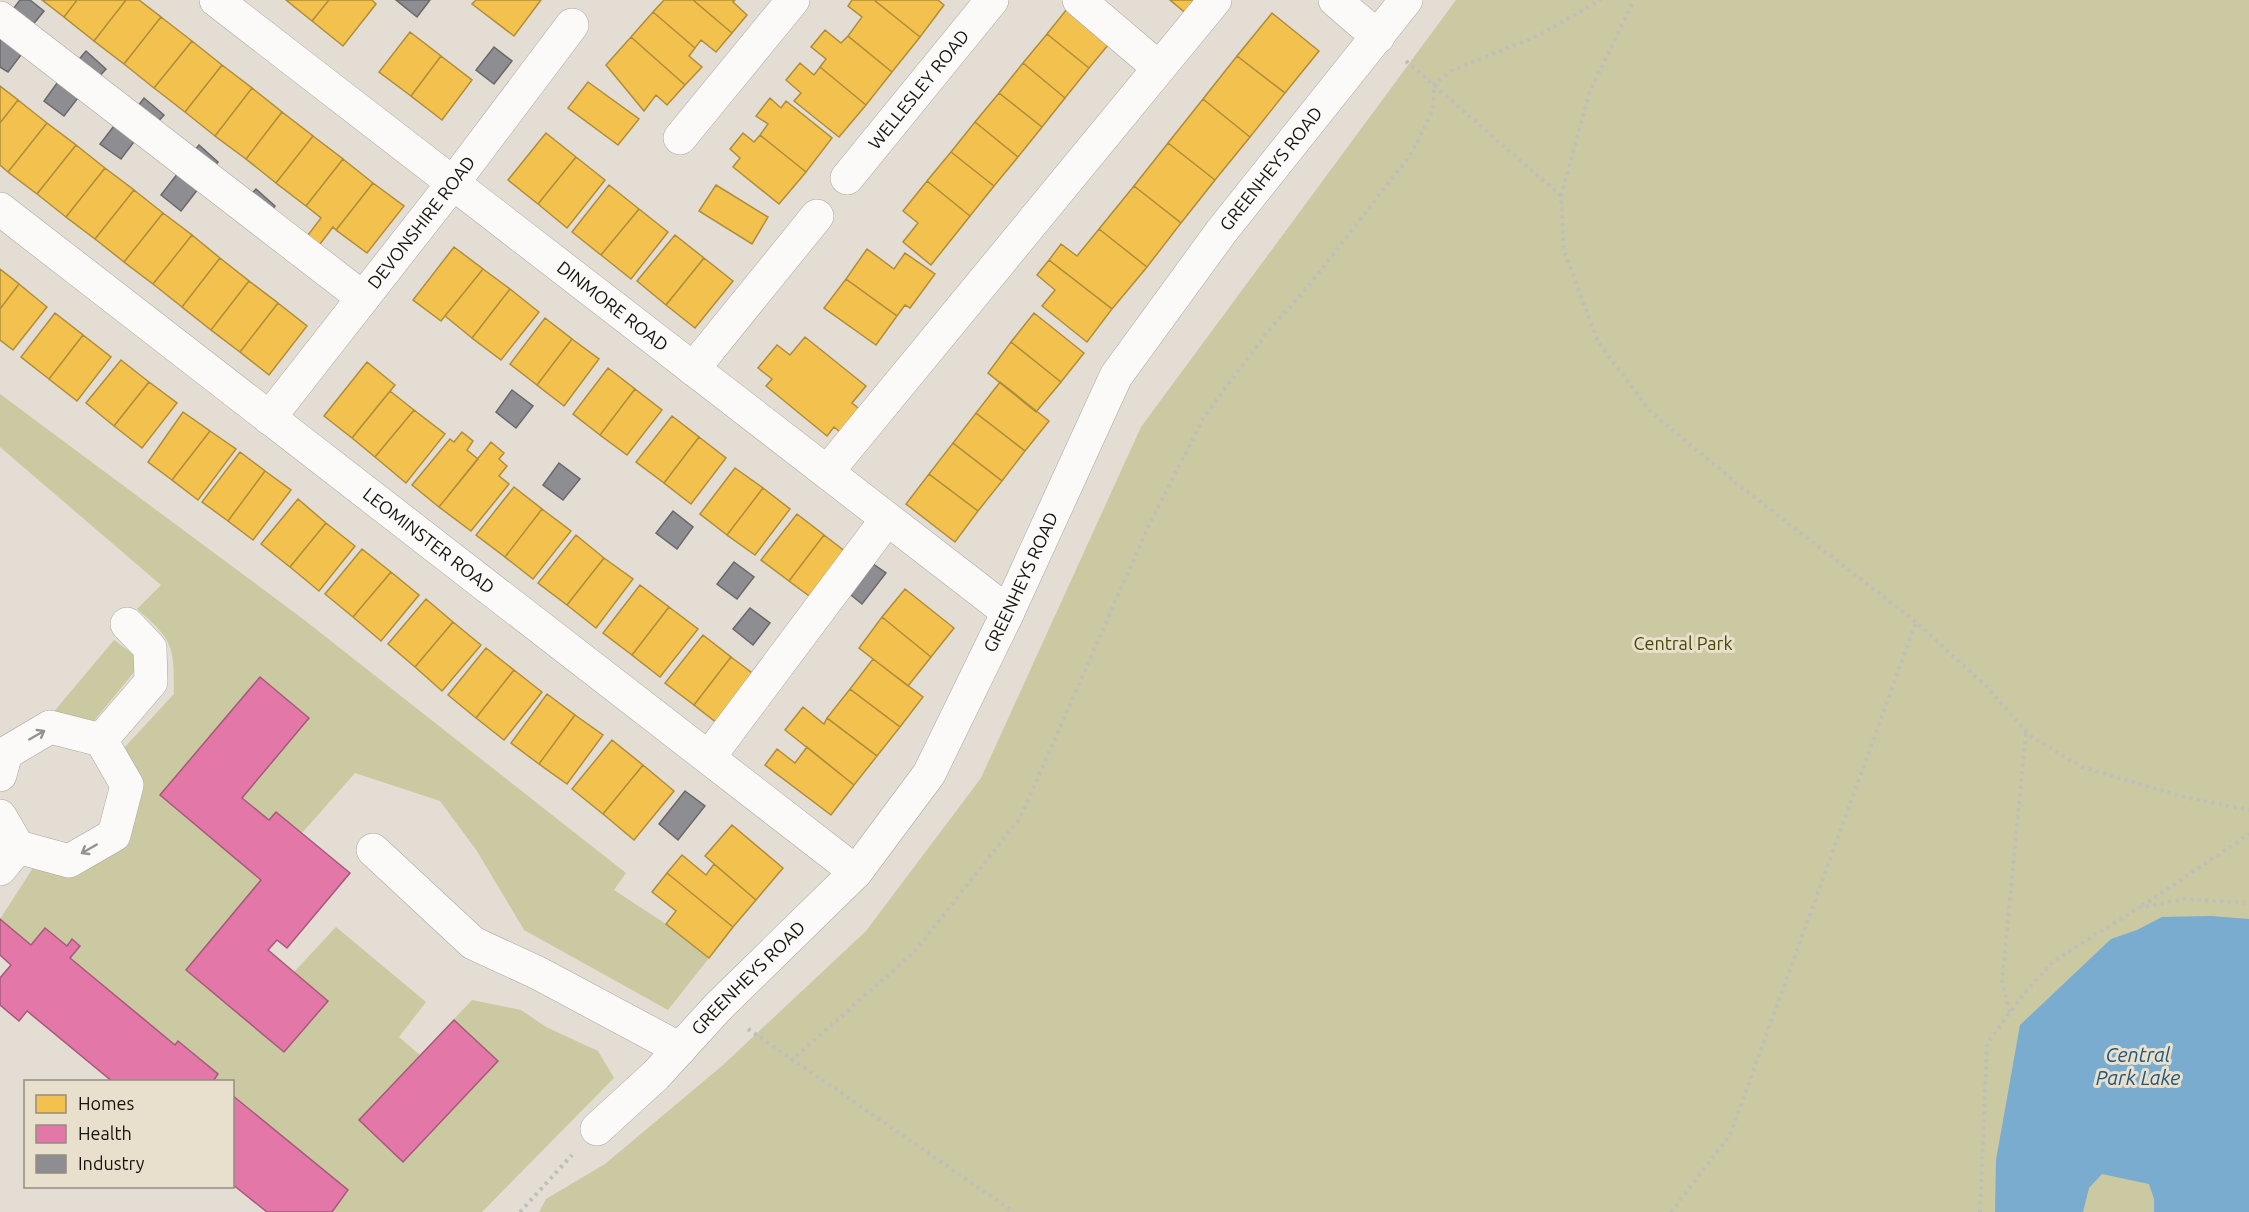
<svg xmlns="http://www.w3.org/2000/svg" width="2249" height="1212" viewBox="0 0 2249 1212" font-family="Ubuntu,sans-serif">
<style>
.green{fill:#cac9a2}
.water{fill:#79accf}
.homes{fill:#f2c14e;stroke:#b08d3a;stroke-width:1.5}
.health{fill:#e377a8;stroke:#a6597a;stroke-width:1.5}
.industry{fill:#8d8d92;stroke:#69686a;stroke-width:1.5}
.lines{fill:none;stroke-linecap:round;stroke-linejoin:round}
.minor-casing{stroke:#aba79f;stroke-width:34}
.path{stroke:#bfbebb;stroke-width:4;stroke-dasharray:3 4.5;stroke-linecap:butt}
.minor{stroke:#fbfaf8;stroke-width:33}
.oneway{stroke:#94928e}
.labels{text-anchor:middle;stroke-width:6;stroke-linejoin:round;paint-order:stroke}
.street-label{font-size:18px;fill:#16130d;stroke:#e9dfcd}
.park-label{font-size:18px;fill:#474802;stroke:#e9dfcd}
.water-label{font-size:20px;font-style:italic;fill:#1f567c;stroke:#e9dfcd}
</style>
<rect width="100%" height="100%" fill="#e3ddd3"/>
<!-- green -->
<path class="green" d="M 1456,0 L 2249,0 L 2249,1212 L 539,1212 L 546,1199 L 605,1164 L 723,1065 L 866,931 L 981,778 L 1141,427 Z
M 0,394 L 303,619 L 626,873 L 614,890 L 666,924 L 709,958 L 668,1010 L 524,930 L 477,851 L 440,801 L 355,773 L 302,833 L 276,812 L 269,820 L 242,798 L 309,718 L 260,677 L 160,795 L 261,880 L 186,970 L 284,1052 L 327,1001 L 294,972 L 336,927 L 426,1002 L 399,1037 L 420,1055 L 472,1000 L 521,1010 L 546,1027 L 598,1051 L 614,1078 L 482,1212 L 332,1212 L 348,1190 L 233,1095 L 232,1082 L 214,1080 L 218,1074 L 178,1041 L 175,1045 L 70,958 L 80,945 L 72,939 L 67,946 L 45,928 L 31,945 L 0,919 L 42,854 L 114,835 L 124,748 L 174,694 C 174,646 174,641 137,609 L 161,585 L 0,447 Z
M 114,640 L 134,655 L 135,671 L 94,721 L 52,714 Z"/>
<!-- water -->
<path class="water" d="M 2211,916 L 2249,919 L 2249,1212 L 2154,1212 L 2154,1199 L 2149,1184 L 2102,1174 L 2089,1188 L 2083,1212 L 1995,1212 L 1996,1160 L 2020,1025 L 2111,939 L 2137,930 L 2162,917 Z"/>
<!-- homes -->
<path class="homes" d="M 42,0 L 77,0 L 64,17 Z
M 77,0 L 126,0 L 94,41 L 64,17 Z
M 126,0 L 139,0 L 161,17 L 124,64 L 94,41 Z
M 286,0 L 329,0 L 312,21 Z
M 329,0 L 372,0 L 376,4 L 343,46 L 312,21 Z
M 476,0 L 541,0 L 514,36 L 472,4 Z
M 664,0 L 693,0 L 732,33 L 716,52 L 701,40 L 695,48 L 653,12 Z
M 693,0 L 735,0 L 733,2 L 747,15 L 732,33 Z
M 852,0 L 874,0 L 920,37 L 892,72 L 848,36 L 862,17 L 848,6 Z
M 874,0 L 938,0 L 944,5 L 920,37 Z
M 1170,0 L 1203,0 L 1189,16 Z
M 1071,4 L 1113,39 L 1089,68 L 1047,34 Z
M 653,12 L 695,48 L 689,56 L 702,67 L 685,85 L 631,37 Z
M 1272,13 L 1319,51 L 1285,93 L 1237,56 Z
M 161,17 L 192,41 L 154,88 L 124,64 Z
M 825,30 L 841,43 L 848,36 L 892,72 L 866,105 L 820,67 L 826,59 L 811,47 Z
M 410,32 L 441,56 L 411,96 L 379,72 Z
M 1047,34 L 1089,68 L 1065,98 L 1023,63 Z
M 631,37 L 685,85 L 667,105 L 656,95 L 644,111 L 606,65 Z
M 192,41 L 222,65 L 185,112 L 154,88 Z
M 441,56 L 472,80 L 442,120 L 411,96 Z
M 1237,56 L 1285,93 L 1250,137 L 1203,99 Z
M 800,63 L 814,75 L 820,67 L 866,105 L 839,137 L 794,101 L 801,93 L 786,80 Z
M 1023,63 L 1065,98 L 1042,127 L 999,93 Z
M 222,65 L 252,88 L 215,136 L 185,112 Z
M 588,82 L 639,119 L 618,145 L 568,108 Z
M 0,86 L 18,100 L 0,123 Z
M 252,88 L 282,112 L 246,159 L 215,136 Z
M 999,93 L 1042,127 L 1018,157 L 975,122 Z
M 770,98 L 781,108 L 786,101 L 832,138 L 806,172 L 760,135 L 768,124 L 756,116 Z
M 1203,99 L 1250,137 L 1215,180 L 1168,143 Z
M 18,100 L 47,123 L 8,172 L 0,165 L 0,123 Z
M 282,112 L 313,136 L 276,183 L 246,159 Z
M 975,122 L 1018,157 L 994,186 L 951,152 Z
M 47,123 L 76,145 L 37,194 L 8,172 Z
M 546,133 L 576,157 L 538,204 L 508,180 Z
M 743,133 L 754,142 L 760,135 L 806,172 L 779,204 L 733,167 L 740,158 L 730,149 Z
M 313,136 L 343,159 L 306,206 L 276,183 Z
M 1168,143 L 1215,180 L 1181,223 L 1134,186 Z
M 76,145 L 105,168 L 66,217 L 37,194 Z
M 951,152 L 994,186 L 970,216 L 927,181 Z
M 576,157 L 605,180 L 567,228 L 538,204 Z
M 343,159 L 373,183 L 336,230 L 333,227 L 317,248 L 305,239 L 321,218 L 306,206 Z
M 105,168 L 134,190 L 95,239 L 66,217 Z
M 927,181 L 970,216 L 931,265 L 903,242 L 918,223 L 903,211 Z
M 373,183 L 404,206 L 367,253 L 336,230 Z
M 609,185 L 639,209 L 601,255 L 572,232 Z
M 716,185 L 768,217 L 752,244 L 699,211 Z
M 1134,186 L 1181,223 L 1147,267 L 1099,229 Z
M 134,190 L 163,213 L 124,262 L 95,239 Z
M 639,209 L 668,232 L 631,279 L 601,255 Z
M 163,213 L 192,235 L 153,284 L 124,262 Z
M 1099,229 L 1147,267 L 1112,309 L 1049,260 L 1061,244 L 1077,256 Z
M 192,235 L 220,258 L 182,307 L 153,284 Z
M 675,235 L 704,258 L 666,305 L 637,281 Z
M 454,247 L 483,269 L 441,321 L 413,300 Z
M 867,249 L 894,269 L 905,253 L 935,274 L 910,308 L 905,305 L 897,316 L 846,279 Z
M 220,258 L 249,281 L 211,330 L 182,307 Z
M 704,258 L 733,281 L 695,328 L 666,305 Z
M 1049,260 L 1112,309 L 1087,342 L 1042,306 L 1055,290 L 1037,275 Z
M 0,269 L 19,284 L 0,309 Z
M 483,269 L 510,289 L 472,338 L 445,316 Z
M 846,279 L 897,316 L 876,345 L 824,308 Z
M 249,281 L 278,303 L 240,352 L 211,330 Z
M 19,284 L 47,307 L 13,350 L 0,340 L 0,309 Z
M 510,289 L 539,312 L 501,360 L 472,338 Z
M 278,303 L 307,326 L 269,375 L 240,352 Z
M 55,313 L 83,335 L 49,379 L 21,357 Z
M 1034,313 L 1084,353 L 1061,382 L 1011,342 Z
M 545,318 L 572,339 L 537,385 L 510,364 Z
M 83,335 L 111,357 L 77,401 L 49,379 Z
M 805,337 L 866,386 L 852,403 L 866,414 L 846,437 L 834,427 L 827,436 L 766,386 L 772,379 L 758,368 L 777,345 L 790,355 Z
M 572,339 L 599,359 L 564,406 L 537,385 Z
M 1011,342 L 1061,382 L 1036,412 L 988,373 Z
M 121,360 L 149,382 L 114,426 L 86,403 Z
M 367,362 L 395,385 L 352,438 L 324,416 Z
M 608,368 L 635,389 L 600,435 L 573,414 Z
M 149,382 L 177,403 L 142,448 L 114,426 Z
M 1000,382 L 1049,421 L 1025,451 L 976,413 Z
M 635,389 L 662,410 L 627,455 L 600,435 Z
M 390,391 L 414,410 L 375,457 L 352,438 Z
M 414,410 L 445,434 L 406,483 L 375,457 Z
M 183,412 L 210,431 L 172,480 L 148,462 Z
M 976,413 L 1025,451 L 1002,481 L 953,443 Z
M 672,416 L 699,437 L 664,483 L 636,462 Z
M 210,431 L 236,449 L 198,500 L 172,480 Z
M 462,432 L 473,441 L 467,450 L 478,459 L 439,507 L 412,485 L 450,439 L 454,442 Z
M 699,437 L 726,458 L 691,504 L 664,483 Z
M 491,442 L 504,453 L 499,459 L 507,466 L 499,476 L 509,484 L 471,531 L 439,507 Z
M 953,443 L 1002,481 L 978,511 L 929,474 Z
M 240,452 L 265,471 L 228,521 L 202,502 Z
M 735,468 L 763,488 L 727,535 L 700,514 Z
M 265,471 L 291,490 L 253,540 L 228,521 Z
M 929,474 L 978,511 L 955,542 L 906,504 Z
M 514,487 L 542,509 L 505,557 L 476,535 Z
M 763,488 L 790,509 L 755,555 L 727,535 Z
M 298,499 L 326,523 L 290,567 L 261,544 Z
M 542,509 L 571,531 L 533,579 L 505,557 Z
M 797,514 L 824,535 L 789,581 L 761,560 Z
M 326,523 L 355,546 L 319,591 L 290,567 Z
M 576,535 L 604,558 L 567,605 L 538,583 Z
M 824,535 L 851,556 L 816,601 L 789,581 Z
M 362,549 L 391,572 L 353,617 L 325,594 Z
M 604,558 L 633,579 L 596,628 L 567,605 Z
M 391,572 L 419,595 L 381,641 L 353,617 Z
M 640,585 L 669,607 L 632,655 L 603,633 Z
M 905,589 L 954,628 L 931,657 L 882,617 Z
M 426,599 L 453,622 L 415,667 L 388,644 Z
M 669,607 L 698,629 L 660,677 L 632,655 Z
M 882,617 L 931,657 L 908,686 L 859,648 Z
M 453,622 L 481,645 L 442,691 L 415,667 Z
M 703,635 L 731,657 L 694,705 L 665,683 Z
M 486,648 L 514,670 L 476,718 L 448,695 Z
M 731,657 L 760,679 L 722,727 L 694,705 Z
M 873,659 L 923,697 L 900,727 L 850,689 Z
M 514,670 L 542,692 L 504,740 L 476,718 Z
M 850,689 L 900,727 L 877,756 L 827,718 Z
M 547,694 L 575,715 L 539,764 L 511,743 Z
M 803,707 L 824,724 L 827,718 L 877,756 L 854,785 L 785,730 Z
M 575,715 L 603,735 L 567,784 L 539,764 Z
M 612,740 L 643,765 L 603,814 L 572,789 Z
M 807,747 L 854,785 L 831,815 L 765,765 L 777,749 L 795,763 Z
M 643,765 L 674,791 L 634,840 L 603,814 Z
M 732,825 L 783,868 L 756,900 L 705,856 Z
M 682,855 L 706,875 L 714,864 L 756,900 L 733,927 L 667,873 Z
M 667,873 L 733,927 L 709,958 L 666,924 L 676,911 L 652,892 Z"/>
<!-- health -->
<path class="health" d="M 260,677 L 309,718 L 242,798 L 269,820 L 276,812 L 350,873 L 287,948 L 277,940 L 268,950 L 328,1001 L 284,1052 L 186,970 L 261,880 L 160,795 Z
M 0,919 L 31,945 L 45,928 L 67,946 L 72,939 L 80,946 L 70,958 L 175,1045 L 178,1041 L 218,1074 L 214,1080 L 216,1082 L 113,1082 L 27,1011 L 19,1021 L 0,1005 L 0,978 L 11,965 L 0,955 Z
M 454,1020 L 498,1061 L 403,1162 L 359,1120 Z
M 232,1095 L 348,1190 L 332,1212 L 267,1212 L 232,1184 Z"/>
<!-- industry -->
<path class="industry" d="M 20,0 L 30,0 L 44,11 L 27,32 L 7,17 Z
M 396,0 L 430,0 L 417,17 Z
M 4,35 L 24,51 L 8,72 L 0,67 L 0,40 Z
M 494,47 L 512,61 L 494,84 L 476,70 Z
M 86,51 L 106,69 L 96,80 L 76,63 Z
M 60,79 L 81,94 L 64,116 L 44,101 Z
M 144,98 L 164,115 L 154,126 L 135,110 Z
M 117,122 L 137,138 L 121,159 L 100,144 Z
M 199,145 L 218,162 L 209,173 L 189,157 Z
M 178,173 L 198,189 L 181,211 L 161,195 Z
M 256,189 L 275,206 L 266,217 L 246,200 Z
M 512,390 L 533,406 L 516,428 L 496,412 Z
M 559,463 L 580,479 L 563,500 L 543,485 Z
M 673,511 L 693,527 L 677,549 L 656,533 Z
M 869,561 L 886,573 L 862,604 L 846,591 Z
M 734,562 L 754,577 L 737,599 L 717,584 Z
M 750,608 L 770,623 L 753,645 L 733,629 Z
M 685,791 L 705,806 L 678,840 L 659,824 Z"/>
<g class="lines">
<defs>
<g id="minor">
<path id="s1" d="M 216,0 L 1008,612"/>
<path d="M 1079,0 L 1159,68"/>
<path d="M 1335,0 L 1378,37"/>
<path d="M 0,18 L 363,298"/>
<path d="M 680,138 L 793,0"/>
<path id="s2" d="M 847,178 L 992,0"/>
<path id="s3" d="M 0,209 L 856,872"/>
<path d="M 693,369 L 817,216"/>
<path id="s4" d="M 269,418 L 453,183 L 572,25"/>
<path d="M 827,472 L 1215,0"/>
<path d="M 101,740 L 151,682 L 150,648 L 127,624"/>
<path d="M 709,757 L 887,519"/>
<path d="M 0,775 L 6,753 L 50,727 L 101,740 L 127,785 L 114,835 L 69,861 L 18,847 L 0,816"/>
<path d="M 373,850 L 473,943 L 538,973 L 680,1049"/>
<path d="M 0,869 L 18,847"/>
<path id="s5" d="M 597,1129 L 656,1075 L 718,1007 L 856,872 L 929,774 L 1008,612 L 1116,376 L 1221,232 L 1406,0"/>
</g>
</defs>
<!-- minor casing -->
<use href="#minor" class="minor-casing"/>
<!-- path -->
<path class="path" d="M 1406,61 L 1561,196 L 1564,251 L 1598,342 L 1652,413 L 1740,486 L 1916,622 L 1986,686 L 2029,735 L 2082,767 L 2184,797 L 2249,810
M 1561,196 L 1590,91 L 1634,0
M 2142,906 L 2249,834
M 2010,1012 L 2002,981 L 2026,732
M 748,1029 L 1014,1212
M 791,1061 L 915,951 L 1020,818 L 1149,525 L 1204,417 L 1265,335 L 1310,284 L 1411,154 L 1433,110 L 1434,84 L 1451,71 L 1537,36 L 1601,0
M 520,1212 L 572,1155
M 1671,1212 L 1730,1135 L 1916,622
M 1980,1212 L 1987,1044 L 2024,993 L 2055,960 L 2138,908 L 2184,899 L 2249,903"/>
<!-- minor -->
<use href="#minor" class="minor"/>
</g>
<!-- one-way arrows -->
<defs><path id="oneway-shaft" d="M-6 0H5M1.5-3L5.5 0L1.5 3" fill="none" stroke-width="1.6" stroke-linecap="round" stroke-linejoin="round" transform="scale(1.5)"/></defs>
<g class="oneway">
<use href="#oneway-shaft" transform="translate(37 735) rotate(-30)"/>
<use href="#oneway-shaft" transform="translate(89 849) rotate(150)"/>
</g>
<g class="labels">
<!-- street labels -->
<g class="street-label">
<text dy="6" stroke="none"><textPath href="#s2" startOffset="114">WELLESLEY ROAD</textPath></text>
<text dy="6" stroke="none"><textPath href="#s5" startOffset="1186">GREENHEYS ROAD</textPath></text>
<text dy="6" stroke="none"><textPath href="#s4" startOffset="248">DEVONSHIRE ROAD</textPath></text>
<text dy="6" stroke="none"><textPath href="#s1" startOffset="501">DINMORE ROAD</textPath></text>
<text dy="6" stroke="none"><textPath href="#s3" startOffset="542">LEOMINSTER ROAD</textPath></text>
<text dy="6" stroke="none"><textPath href="#s5" startOffset="700">GREENHEYS ROAD</textPath></text>
<text dy="6" stroke="none"><textPath href="#s5" startOffset="214">GREENHEYS ROAD</textPath></text>
</g>
<!-- park labels -->
<g class="park-label">
<text x="1683" y="650">Central Park</text>
</g>
<!-- water labels -->
<g class="water-label">
<text x="2138" y="1062">Central<tspan x="2138" dy="23">Park Lake</tspan></text>
</g>
</g>
<!-- legend -->
<rect x="24" y="1080" width="210" height="108" fill="#e9dfcd" stroke="#958d80" stroke-width="1.5"/>
<rect x="36" y="1095" width="30" height="18" fill="#f2c14e" stroke="#958d80" stroke-width="1.5"/>
<text x="78" y="1110" font-size="18" fill="#16130d">Homes</text>
<rect x="36" y="1125" width="30" height="18" fill="#e377a8" stroke="#958d80" stroke-width="1.5"/>
<text x="78" y="1140" font-size="18" fill="#16130d">Health</text>
<rect x="36" y="1155" width="30" height="18" fill="#8d8d92" stroke="#958d80" stroke-width="1.5"/>
<text x="78" y="1170" font-size="18" fill="#16130d">Industry</text>
</svg>
